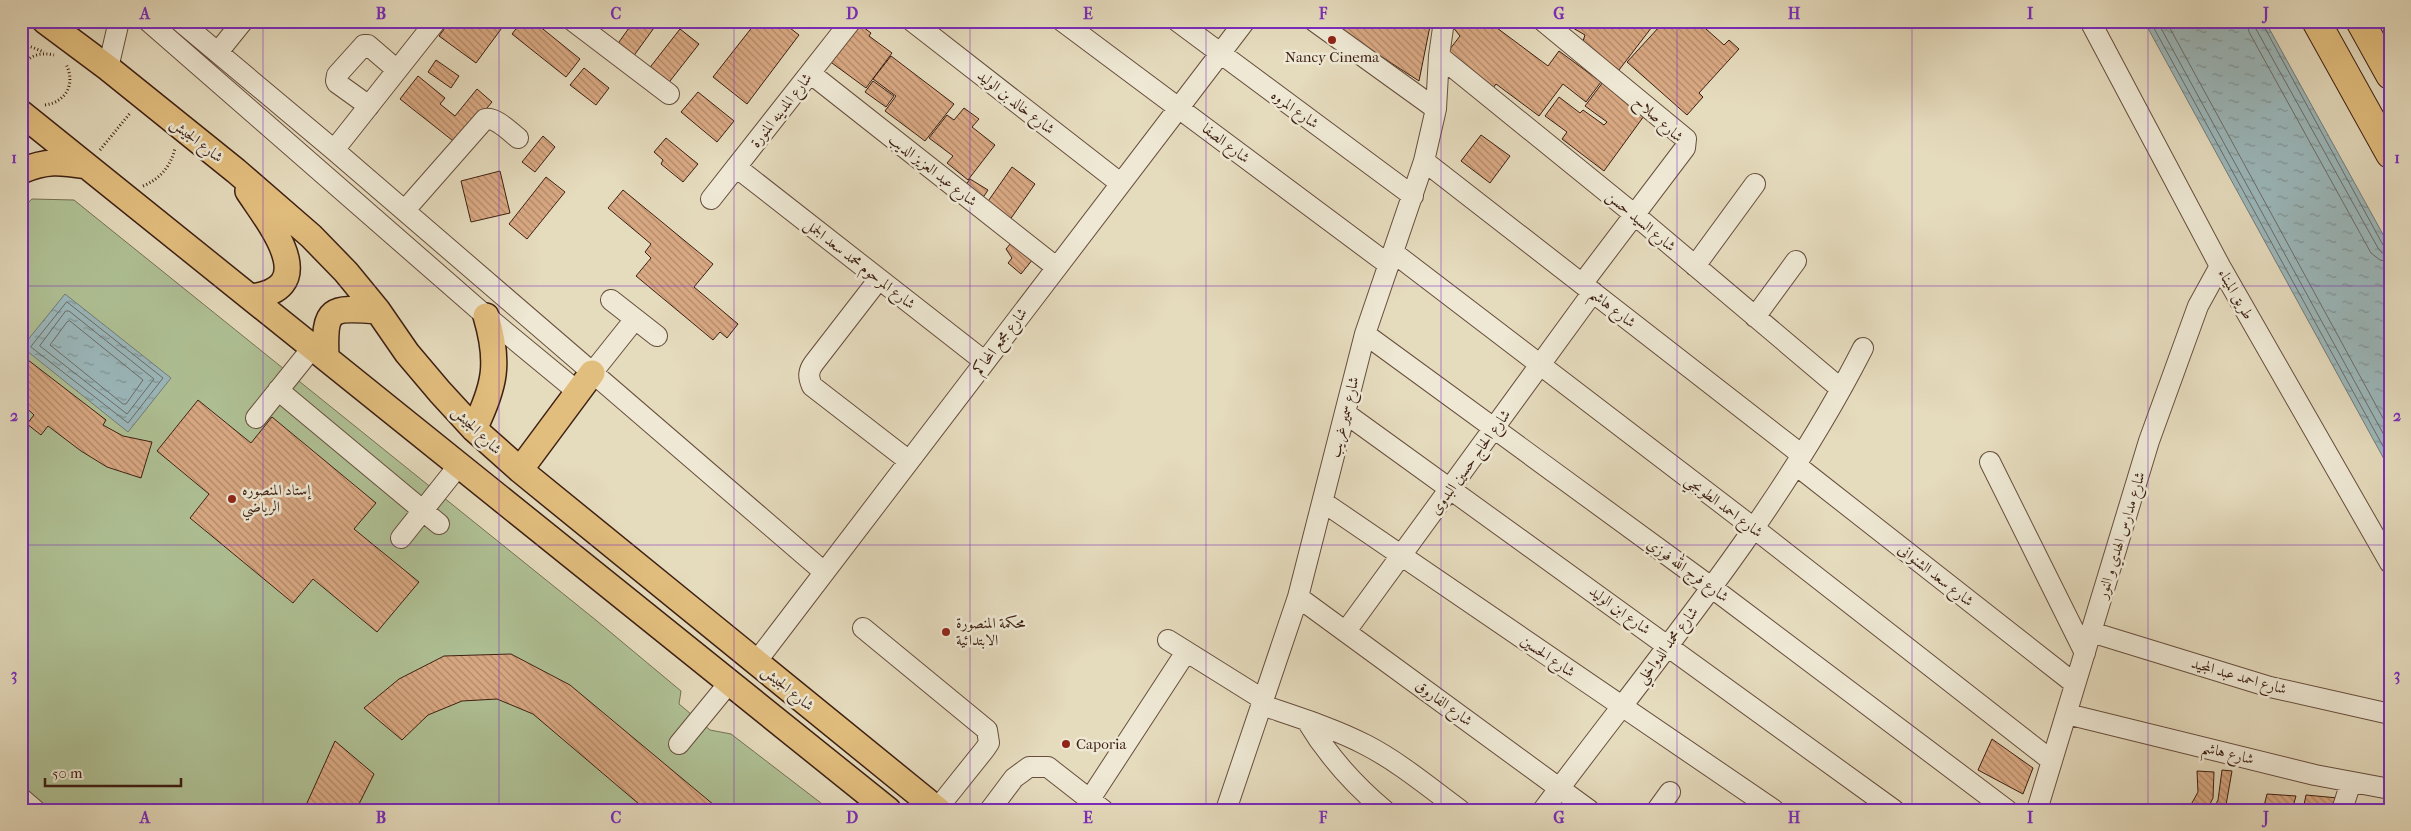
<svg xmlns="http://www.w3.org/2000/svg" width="2411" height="831" viewBox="0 0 2411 831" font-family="'IM FELL French Canon',Amiri,serif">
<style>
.pitch{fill:#afc195;stroke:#767054}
.water{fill:url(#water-ripples);stroke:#757b78}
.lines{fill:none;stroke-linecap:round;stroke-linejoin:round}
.shore{stroke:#6c6c67;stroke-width:1}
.building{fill:url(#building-back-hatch);stroke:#3d1f12}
.minor-casing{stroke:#674e3d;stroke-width:22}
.major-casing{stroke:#3d1f12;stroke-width:28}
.highway-casing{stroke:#3d1f12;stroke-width:30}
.path{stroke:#3d1f12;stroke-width:3;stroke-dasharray:1 2.5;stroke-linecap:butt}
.minor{stroke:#eee8d4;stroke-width:20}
.major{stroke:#e2be7e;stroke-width:25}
.highway{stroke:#e2be7e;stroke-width:28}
.grid{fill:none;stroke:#7b2cbf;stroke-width:1;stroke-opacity:0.55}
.poi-dot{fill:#8f2418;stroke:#eee8d4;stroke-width:2}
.labels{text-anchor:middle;stroke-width:5;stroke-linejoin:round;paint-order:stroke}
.poi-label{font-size:15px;fill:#3d1f12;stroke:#eee8d4;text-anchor:start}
.street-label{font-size:15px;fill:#3d1f12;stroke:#eee8d4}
.neatline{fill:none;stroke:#7b2cbf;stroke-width:2}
.grid-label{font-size:16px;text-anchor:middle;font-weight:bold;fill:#7b2cbf}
</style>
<defs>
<pattern id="water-ripples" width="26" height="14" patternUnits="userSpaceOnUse" patternTransform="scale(1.25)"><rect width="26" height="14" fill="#9bb8bc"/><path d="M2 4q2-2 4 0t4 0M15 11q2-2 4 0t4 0" fill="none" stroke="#809597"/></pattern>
<pattern id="building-back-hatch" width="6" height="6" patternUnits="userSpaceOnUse" patternTransform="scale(1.25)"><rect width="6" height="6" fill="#d9a983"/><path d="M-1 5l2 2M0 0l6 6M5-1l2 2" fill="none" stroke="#b1896a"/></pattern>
</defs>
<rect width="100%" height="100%" fill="#e5dbbd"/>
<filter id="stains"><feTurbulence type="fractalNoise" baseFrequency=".004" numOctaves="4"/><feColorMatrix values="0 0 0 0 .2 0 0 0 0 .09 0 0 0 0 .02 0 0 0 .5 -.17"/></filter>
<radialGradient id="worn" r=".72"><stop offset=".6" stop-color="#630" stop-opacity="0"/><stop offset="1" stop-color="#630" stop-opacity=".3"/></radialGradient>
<!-- pitch -->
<path class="pitch" d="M 32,199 L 74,200 L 597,621 L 681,691 L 679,704 L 710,730 L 731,734 L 830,810 L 50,810 L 21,787 L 21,209 Z"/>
<!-- water -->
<path class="water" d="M 2144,21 L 2265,21 L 2390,247 L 2390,470 Z
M 65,294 L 171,378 L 128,432 L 22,347 Z"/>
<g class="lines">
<!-- shore -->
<path class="shore" d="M 2150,21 L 2390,459
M 2157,21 L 2390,446
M 2166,21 L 2390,431
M 2247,21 L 2249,32 L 2371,253 L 2380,260 L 2390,262
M 2255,21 L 2256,29 L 2378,248 L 2382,253 L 2390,255
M 2261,21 L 2383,245 L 2390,248
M 67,302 L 163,378 L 128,423 L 31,347 Z
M 66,311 L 69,311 L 154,379 L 127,414 L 40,346 Z
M 70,321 L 143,380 L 126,404 L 123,404 L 50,345 L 67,322 Z"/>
</g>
<!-- building -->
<path class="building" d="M 450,21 L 507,21 L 476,63 L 439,36 Z
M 522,21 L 533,21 L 580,59 L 566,77 L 512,34 Z
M 634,21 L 659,21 L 630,61 L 614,49 Z
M 757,21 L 781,21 L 799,35 L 747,104 L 713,77 Z
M 855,21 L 871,33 L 869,36 L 892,53 L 866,88 L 817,52 Z
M 1337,21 L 1431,21 L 1419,81 L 1334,26 Z
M 1496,21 L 1493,25 L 1548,66 L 1559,51 L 1601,82 L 1586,102 L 1563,84 L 1539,116 L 1496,84 L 1493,88 L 1446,54 L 1460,36 L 1448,21 Z
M 1561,21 L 1653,21 L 1655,23 L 1619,70 L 1582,44 L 1585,35 Z
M 1655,21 L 1697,21 L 1724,45 L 1729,40 L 1739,49 L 1699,93 L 1703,97 L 1687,115 L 1627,62 L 1660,26 Z
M 680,29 L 699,44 L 663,90 L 644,75 Z
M 891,56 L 954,104 L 925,141 L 885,111 L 896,96 L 873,79 Z
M 436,60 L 459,76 L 451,88 L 428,72 Z
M 584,68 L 609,88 L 596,105 L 570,85 Z
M 1609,74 L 1652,105 L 1604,171 L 1562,139 L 1567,132 L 1545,116 L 1559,97 L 1580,113 L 1583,110 L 1604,125 L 1607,122 L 1585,106 Z
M 418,76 L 445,98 L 440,104 L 455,116 L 477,89 L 492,102 L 457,144 L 400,99 Z
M 873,81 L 894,96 L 886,107 L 865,92 Z
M 698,92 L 734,121 L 717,142 L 681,112 Z
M 964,108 L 979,119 L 972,127 L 995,145 L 968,180 L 947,163 L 953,156 L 929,138 L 947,115 L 954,120 Z
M 1481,135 L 1510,156 L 1490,183 L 1461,161 Z
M 543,136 L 555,147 L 535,172 L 522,162 Z
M 666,138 L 698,164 L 683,182 L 661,164 L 663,160 L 654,152 Z
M 1012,167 L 1035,184 L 1007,224 L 984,207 Z
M 500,171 L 510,213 L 471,222 L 461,181 Z
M 546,177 L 565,192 L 527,239 L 509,224 Z
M 970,179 L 988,190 L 974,211 L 956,199 Z
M 623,190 L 713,264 L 694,287 L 738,324 L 727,338 L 720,332 L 713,340 L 636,276 L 651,258 L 645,252 L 651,244 L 608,208 Z
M 1016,237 L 1037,254 L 1021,274 L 1008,263 L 1012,258 L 1006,249 Z
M 21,359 L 24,364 L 28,360 L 106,420 L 103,425 L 123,436 L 152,442 L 141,478 L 107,467 L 81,451 L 48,426 L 41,435 L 27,424 L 34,415 L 21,403 Z
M 198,400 L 251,443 L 272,417 L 376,503 L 354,529 L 419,582 L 377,632 L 313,579 L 293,603 L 190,518 L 209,494 L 157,451 Z
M 511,654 L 570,685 L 720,810 L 646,810 L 533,714 L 497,699 L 462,701 L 428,715 L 402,740 L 364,708 L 399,679 L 444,656 Z
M 1992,739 L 2033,768 L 2023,794 L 1978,770 Z
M 335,741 L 374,774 L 356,810 L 307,810 L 307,803 Z
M 2222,770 L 2232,771 L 2226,805 L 2223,810 L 2213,810 L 2218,800 Z
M 2197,771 L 2214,772 L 2213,798 L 2207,810 L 2188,810 L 2198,792 Z
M 2267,794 L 2296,796 L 2292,810 L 2263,810 Z
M 2306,795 L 2338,798 L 2335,810 L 2303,810 Z"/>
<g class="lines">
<defs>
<path id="minor" d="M 148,21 L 486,316 L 578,392
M 180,21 L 334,150 L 824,572
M 573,21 L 669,94
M 912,21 L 1120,183
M 1062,21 L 1389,265
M 1177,21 L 1413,196
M 1314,21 L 1436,109
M 1543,21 L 1686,139 L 1685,148 L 1582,284
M 2090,21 L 2220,266 L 2390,563
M 218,52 L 243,21
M 1439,56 L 1635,215 L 1841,389
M 108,68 L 119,21
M 810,73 L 1056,267
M 369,106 L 337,83 L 336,81 L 337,75 L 364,45 L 368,45 L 397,70
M 334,150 L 436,21
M 1424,161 L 1802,455
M 736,167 L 984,361
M 711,199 L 851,21
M 405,210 L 485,119 C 496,117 509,131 518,138
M 1394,253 L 1755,529 L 2052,761
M 1695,266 L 1755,184
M 879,279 L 814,363 C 808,371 808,377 812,386 L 909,461
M 611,300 L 657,336
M 1755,317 L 1796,261
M 1365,334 L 1711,587 L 2007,810
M 592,373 L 635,319
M 278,390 L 439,524
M 1345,413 L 1894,810
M 256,418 L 313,347
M 1990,462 L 2085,653
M 1796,465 L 2075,684
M 1323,502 L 1774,810
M 401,538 L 459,465
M 1298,597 L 1589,810
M 863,628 L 987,730 L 989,743 L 985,749 L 937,809
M 1346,631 L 1593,292
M 2091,632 L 2270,687 L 2390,714
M 1168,640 L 1264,700
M 756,662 L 1245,21
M 1262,705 C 1297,717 1333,728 1366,745 C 1399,762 1430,788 1460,810
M 2067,714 L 2315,775 L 2390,789
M 1307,721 C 1328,756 1352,783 1384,810
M 679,744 L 729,683
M 21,798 L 35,810
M 1090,799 L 1186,652
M 990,810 L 1014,778 L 1029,767 L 1048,767 L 1103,810
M 1226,810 L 1298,597 L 1365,334 L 1424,161 L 1436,109 L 1439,56 L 1444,21
M 1543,810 C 1655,660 1778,515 1863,348
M 1657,810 L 1670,792
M 2037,810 L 2149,441 L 2198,306 L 2220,266
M 2342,810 L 2351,782"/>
<path id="major" d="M 45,21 L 108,68 L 236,171 L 311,236 L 346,272 L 378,311 L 407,353 L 440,392 L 474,429 L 520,470 L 938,810
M 21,113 L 888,810
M 21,171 C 47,160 60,162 87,166
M 248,191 C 269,223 323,288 251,297
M 326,357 C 324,307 330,307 378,311
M 474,429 C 495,386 500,363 486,316
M 520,470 L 592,373"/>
<path id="highway" d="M 2316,21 L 2390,154
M 2360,21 L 2390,75"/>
</defs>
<!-- minor casing -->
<use href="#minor" class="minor-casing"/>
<!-- major casing -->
<use href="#major" class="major-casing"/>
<!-- highway casing -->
<use href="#highway" class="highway-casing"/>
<!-- path -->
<path class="path" d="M 21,43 L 44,52
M 21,69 C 28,55 40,52 54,55
M 45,105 C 66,102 76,84 66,64
M 100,150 L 131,112
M 143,186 C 160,179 171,166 175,148"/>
<!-- minor -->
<use href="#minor" class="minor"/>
<!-- major -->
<use href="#major" class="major"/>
<!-- highway -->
<use href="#highway" class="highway"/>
</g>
<!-- grid -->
<path class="grid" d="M 263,21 L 263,810M 499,21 L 499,810M 734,21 L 734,810M 970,21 L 970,810M 1206,21 L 1206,810M 1441,21 L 1441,810M 1677,21 L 1677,810M 1912,21 L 1912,810M 2148,21 L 2148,810M 21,286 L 2390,286M 21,545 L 2390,545"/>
<!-- markers -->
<g class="poi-dot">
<circle cx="1332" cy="40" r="5"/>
<circle cx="232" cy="499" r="5"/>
<circle cx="946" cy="632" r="5"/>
<circle cx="1066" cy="744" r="5"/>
</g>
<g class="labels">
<!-- poi labels -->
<g class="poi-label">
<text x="1332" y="62" text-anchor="middle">Nancy Cinema</text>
<text x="242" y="495">إستاد المنصوره<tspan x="242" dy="17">الرياضي</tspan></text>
<text x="956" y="628">محكمة المنصورة<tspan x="956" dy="17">الابتدائية</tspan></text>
<text x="1076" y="749">Caporia</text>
</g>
<!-- street labels -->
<g class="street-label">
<text transform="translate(1016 102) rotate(38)" y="5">شارع خالد بن الوليد</text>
<text transform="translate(1295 109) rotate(36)" y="5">شارع المروه</text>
<text transform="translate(781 110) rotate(-52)" y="5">شارع المدينه المنورة</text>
<text transform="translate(1659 119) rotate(42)" y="5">شارع صلاح</text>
<text transform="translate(197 140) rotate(38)" y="5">شارع الجيش</text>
<text transform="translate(1226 143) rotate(37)" y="5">شارع الصفا</text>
<text transform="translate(933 170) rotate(38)" y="5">شارع عبد العزيز الديب</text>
<text transform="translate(1641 221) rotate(40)" y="5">شارع السيد حسن</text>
<text transform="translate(860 264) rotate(38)" y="5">شارع المرحوم محمد سعد الجمل</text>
<text transform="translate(2236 294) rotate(60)" y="5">طريق الميناء</text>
<text transform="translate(1613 308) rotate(38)" y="5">شارع هاشم</text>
<text transform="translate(1000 341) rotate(-53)" y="5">شارع مجمع المحاكم</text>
<text transform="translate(1344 417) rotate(-76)" y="5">شارع سمير غريب</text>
<text transform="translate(477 430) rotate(44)" y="5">شارع الجيش</text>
<text transform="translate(1470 462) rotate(-54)" y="5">شارع الحاج حسين البدوى</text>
<text transform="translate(1724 506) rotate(37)" y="5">شارع احمد الطوبجي</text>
<text transform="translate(2121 535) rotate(-73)" y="5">شارع مدارس الهدي و النور</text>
<text transform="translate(1688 570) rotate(36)" y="5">شارع فرج الله فوزي</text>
<text transform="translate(1936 575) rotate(38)" y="5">شارع سعد الشنوانى</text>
<text transform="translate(1620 610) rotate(36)" y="5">شارع ابن الوليد</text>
<text transform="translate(1667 645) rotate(-53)" y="5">شارع محمد الدواخلي</text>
<text transform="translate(1548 656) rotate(34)" y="5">شارع الحسين</text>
<text transform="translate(2239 676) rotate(16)" y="5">شارع احمد عبد المجيد</text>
<text transform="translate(788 688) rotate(39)" y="5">شارع الجيش</text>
<text transform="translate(1444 703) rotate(36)" y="5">شارع الفاروق</text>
<text transform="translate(2228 753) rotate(14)" y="5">شارع هاشم</text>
</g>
</g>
<!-- margin -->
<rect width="2411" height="831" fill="none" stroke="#e5dbbd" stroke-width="55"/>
<!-- scale -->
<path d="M45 778v8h136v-8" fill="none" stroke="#3d1f12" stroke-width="2.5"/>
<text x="52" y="778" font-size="15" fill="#3d1f12" stroke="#eee8d4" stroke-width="4" paint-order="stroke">50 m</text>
<rect x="28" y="28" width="2356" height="776" class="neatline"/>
<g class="grid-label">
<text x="145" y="19">A</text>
<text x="381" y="19">B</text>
<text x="616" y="19">C</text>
<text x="852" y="19">D</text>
<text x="1088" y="19">E</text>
<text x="1323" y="19">F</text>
<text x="1559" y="19">G</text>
<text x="1794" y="19">H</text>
<text x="2030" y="19">I</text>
<text x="2266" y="19">J</text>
<text x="14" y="163">1</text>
<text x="2397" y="163">1</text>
<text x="14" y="421">2</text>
<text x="2397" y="421">2</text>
<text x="14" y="680">3</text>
<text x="2397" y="680">3</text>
<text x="145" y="823">A</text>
<text x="381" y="823">B</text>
<text x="616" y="823">C</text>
<text x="852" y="823">D</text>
<text x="1088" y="823">E</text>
<text x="1323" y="823">F</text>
<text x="1559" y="823">G</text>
<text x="1794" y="823">H</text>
<text x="2030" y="823">I</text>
<text x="2266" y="823">J</text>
</g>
<rect width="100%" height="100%" filter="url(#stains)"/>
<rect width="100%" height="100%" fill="url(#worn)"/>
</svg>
